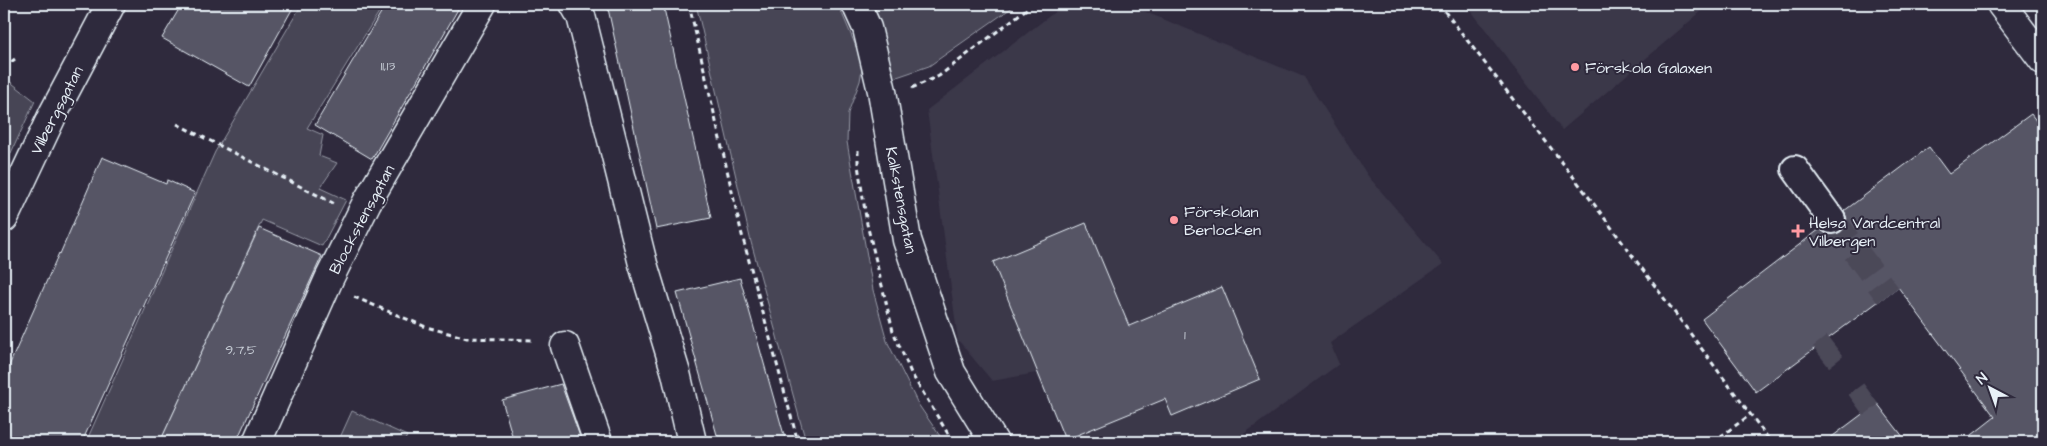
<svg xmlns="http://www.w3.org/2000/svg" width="2047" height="446" viewBox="0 0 2047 446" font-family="'Architects Daughter',sans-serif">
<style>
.built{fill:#3b3749}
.green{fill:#464455;stroke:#979aa6}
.building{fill:#575565;stroke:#e8f1f8}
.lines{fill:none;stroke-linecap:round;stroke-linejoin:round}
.pedestrian-tunnel{stroke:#4b4859;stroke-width:26;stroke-dasharray:26 13;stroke-linecap:butt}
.pedestrian-casing{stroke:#e8f1f8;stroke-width:30}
.minor-casing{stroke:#e8f1f8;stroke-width:31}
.path{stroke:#e8f1f8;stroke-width:3;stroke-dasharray:5 4;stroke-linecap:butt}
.pedestrian{stroke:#2f2a3d;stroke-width:26}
.minor{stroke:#2f2a3d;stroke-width:28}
.poi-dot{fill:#ff9aa2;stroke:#2f2a3d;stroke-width:2}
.labels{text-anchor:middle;stroke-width:4;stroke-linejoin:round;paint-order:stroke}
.number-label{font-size:14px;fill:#c4cad3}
.poi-label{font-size:16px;fill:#e8f1f8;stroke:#2f2a3d;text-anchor:start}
.street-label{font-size:16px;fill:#e8f1f8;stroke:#2f2a3d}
</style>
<rect width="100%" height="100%" fill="#2f2a3d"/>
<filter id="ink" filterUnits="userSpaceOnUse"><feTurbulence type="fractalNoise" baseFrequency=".02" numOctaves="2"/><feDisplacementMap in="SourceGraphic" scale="10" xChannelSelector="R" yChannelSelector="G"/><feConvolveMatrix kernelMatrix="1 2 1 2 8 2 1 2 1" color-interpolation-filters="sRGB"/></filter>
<g filter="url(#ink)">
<!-- built -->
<path class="built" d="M 1065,4 L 1126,4 L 1304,77 L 1368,176 L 1443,264 L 1330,343 L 1339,364 L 1233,442 L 1065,442 L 1036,373 L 992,381 L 958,340 L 927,110 Z
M 1466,4 L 1710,4 L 1562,130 Z"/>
<!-- green -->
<path class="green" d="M 302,4 L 384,4 L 307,128 L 323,135 L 319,156 L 337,163 L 320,188 L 346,200 L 322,246 L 262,220 L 160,442 L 86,442 L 215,152 Z
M 696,4 L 838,4 L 863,63 L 860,81 L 848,113 L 847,142 L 873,290 L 887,341 L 918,404 L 944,442 L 806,442 L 751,242 Z
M 874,4 L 1017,4 L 929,66 L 894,78 Z
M 4,77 L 35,101 L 4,168 Z
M 352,411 L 407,436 L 404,442 L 338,442 Z"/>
<!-- building -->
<path class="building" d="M 182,4 L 295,4 L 249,87 L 162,38 Z
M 386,4 L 461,4 L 372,159 L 315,125 Z
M 607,4 L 663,4 L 711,218 L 656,229 Z
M 2031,114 L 2043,130 L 2043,442 L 1963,442 L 1995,417 L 1898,287 L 1756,392 L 1702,319 L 1820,229 L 1825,233 L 1833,235 L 1841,232 L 1846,226 L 1847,219 L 1844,211 L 1929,147 L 1949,174 Z
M 102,157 L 166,184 L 167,180 L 195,193 L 82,442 L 4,442 L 4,377 L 59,253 L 60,254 Z
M 1086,223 L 1129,326 L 1222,287 L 1260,379 L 1172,416 L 1165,399 L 1065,440 L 993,262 Z
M 259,228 L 322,256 L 236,442 L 160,442 Z
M 740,278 L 786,442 L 719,442 L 677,293 Z
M 561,384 L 582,442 L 514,442 L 502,400 Z
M 1877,403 L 1907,442 L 1825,442 Z"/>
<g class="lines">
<!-- pedestrian-tunnel -->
<path class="pedestrian-tunnel" d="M 1832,220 L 1888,295
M 1821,357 L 1835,346
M 1856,405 L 1871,394"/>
<defs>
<path id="pedestrian" d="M 1795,169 L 1832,220"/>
<path id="minor" d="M 574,4 L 581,16 L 643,264 L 676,373 L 692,442
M 856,4 L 867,28 L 882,91 L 907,240 L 951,372 L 994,442
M 2001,4 L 2043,60
M 4,218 L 53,114 L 111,4
M 565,346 L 598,442
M 257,442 L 329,279 L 367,202 L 482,4"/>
</defs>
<!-- pedestrian casing -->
<use href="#pedestrian" class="pedestrian-casing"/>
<!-- minor casing -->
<use href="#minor" class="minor-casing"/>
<!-- path -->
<path class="path" d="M 689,4 L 742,235 L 798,442
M 1439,4 L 1582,188 L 1771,442
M 4,67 L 15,59
M 912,88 L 939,76 L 1033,4
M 177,124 L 333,203
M 858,150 L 858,165 L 867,224 L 893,331 L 911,373 L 953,442
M 354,297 L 426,327 L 467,338 L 535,340
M 1713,442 L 1750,415"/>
<!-- pedestrian -->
<use href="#pedestrian" class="pedestrian"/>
<!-- minor -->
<use href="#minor" class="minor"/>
</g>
</g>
<!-- markers -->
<g class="poi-dot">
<circle cx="1575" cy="67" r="5"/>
<circle cx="1174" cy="220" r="5"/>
<path d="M1795.5 223.5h5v5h5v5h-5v5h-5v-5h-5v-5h5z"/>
</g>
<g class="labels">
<!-- number labels -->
<g class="number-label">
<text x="388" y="70">11,13</text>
<text x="1185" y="339">1</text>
<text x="241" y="354">9,7,5</text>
</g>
<!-- poi labels -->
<g class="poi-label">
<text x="1585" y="73">Förskola Galaxen</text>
<text x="1184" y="217">Förskolan<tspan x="1184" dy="18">Berlocken</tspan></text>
<text x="1809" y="228">Helsa Vårdcentral<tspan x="1809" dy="18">Vilbergen</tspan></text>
</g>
<!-- street labels -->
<g class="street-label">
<text transform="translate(56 110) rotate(-63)" y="6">Vilbergsgatan</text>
<text transform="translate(902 200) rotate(79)" y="6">Kalkstensgatan</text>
<text transform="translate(361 219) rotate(-62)" y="6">Blockstensgatan</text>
</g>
</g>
<!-- margin -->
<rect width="2047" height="446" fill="none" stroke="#2f2a3d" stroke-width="20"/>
<rect x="10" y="10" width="2027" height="426" fill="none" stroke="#e8f1f8" stroke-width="2" filter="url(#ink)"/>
<!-- north arrow -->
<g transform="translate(1990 388) rotate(319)" stroke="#2f2a3d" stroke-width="4" paint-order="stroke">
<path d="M0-4L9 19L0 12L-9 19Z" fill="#e8f1f8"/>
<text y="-8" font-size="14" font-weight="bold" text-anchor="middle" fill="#e8f1f8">N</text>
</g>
</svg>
